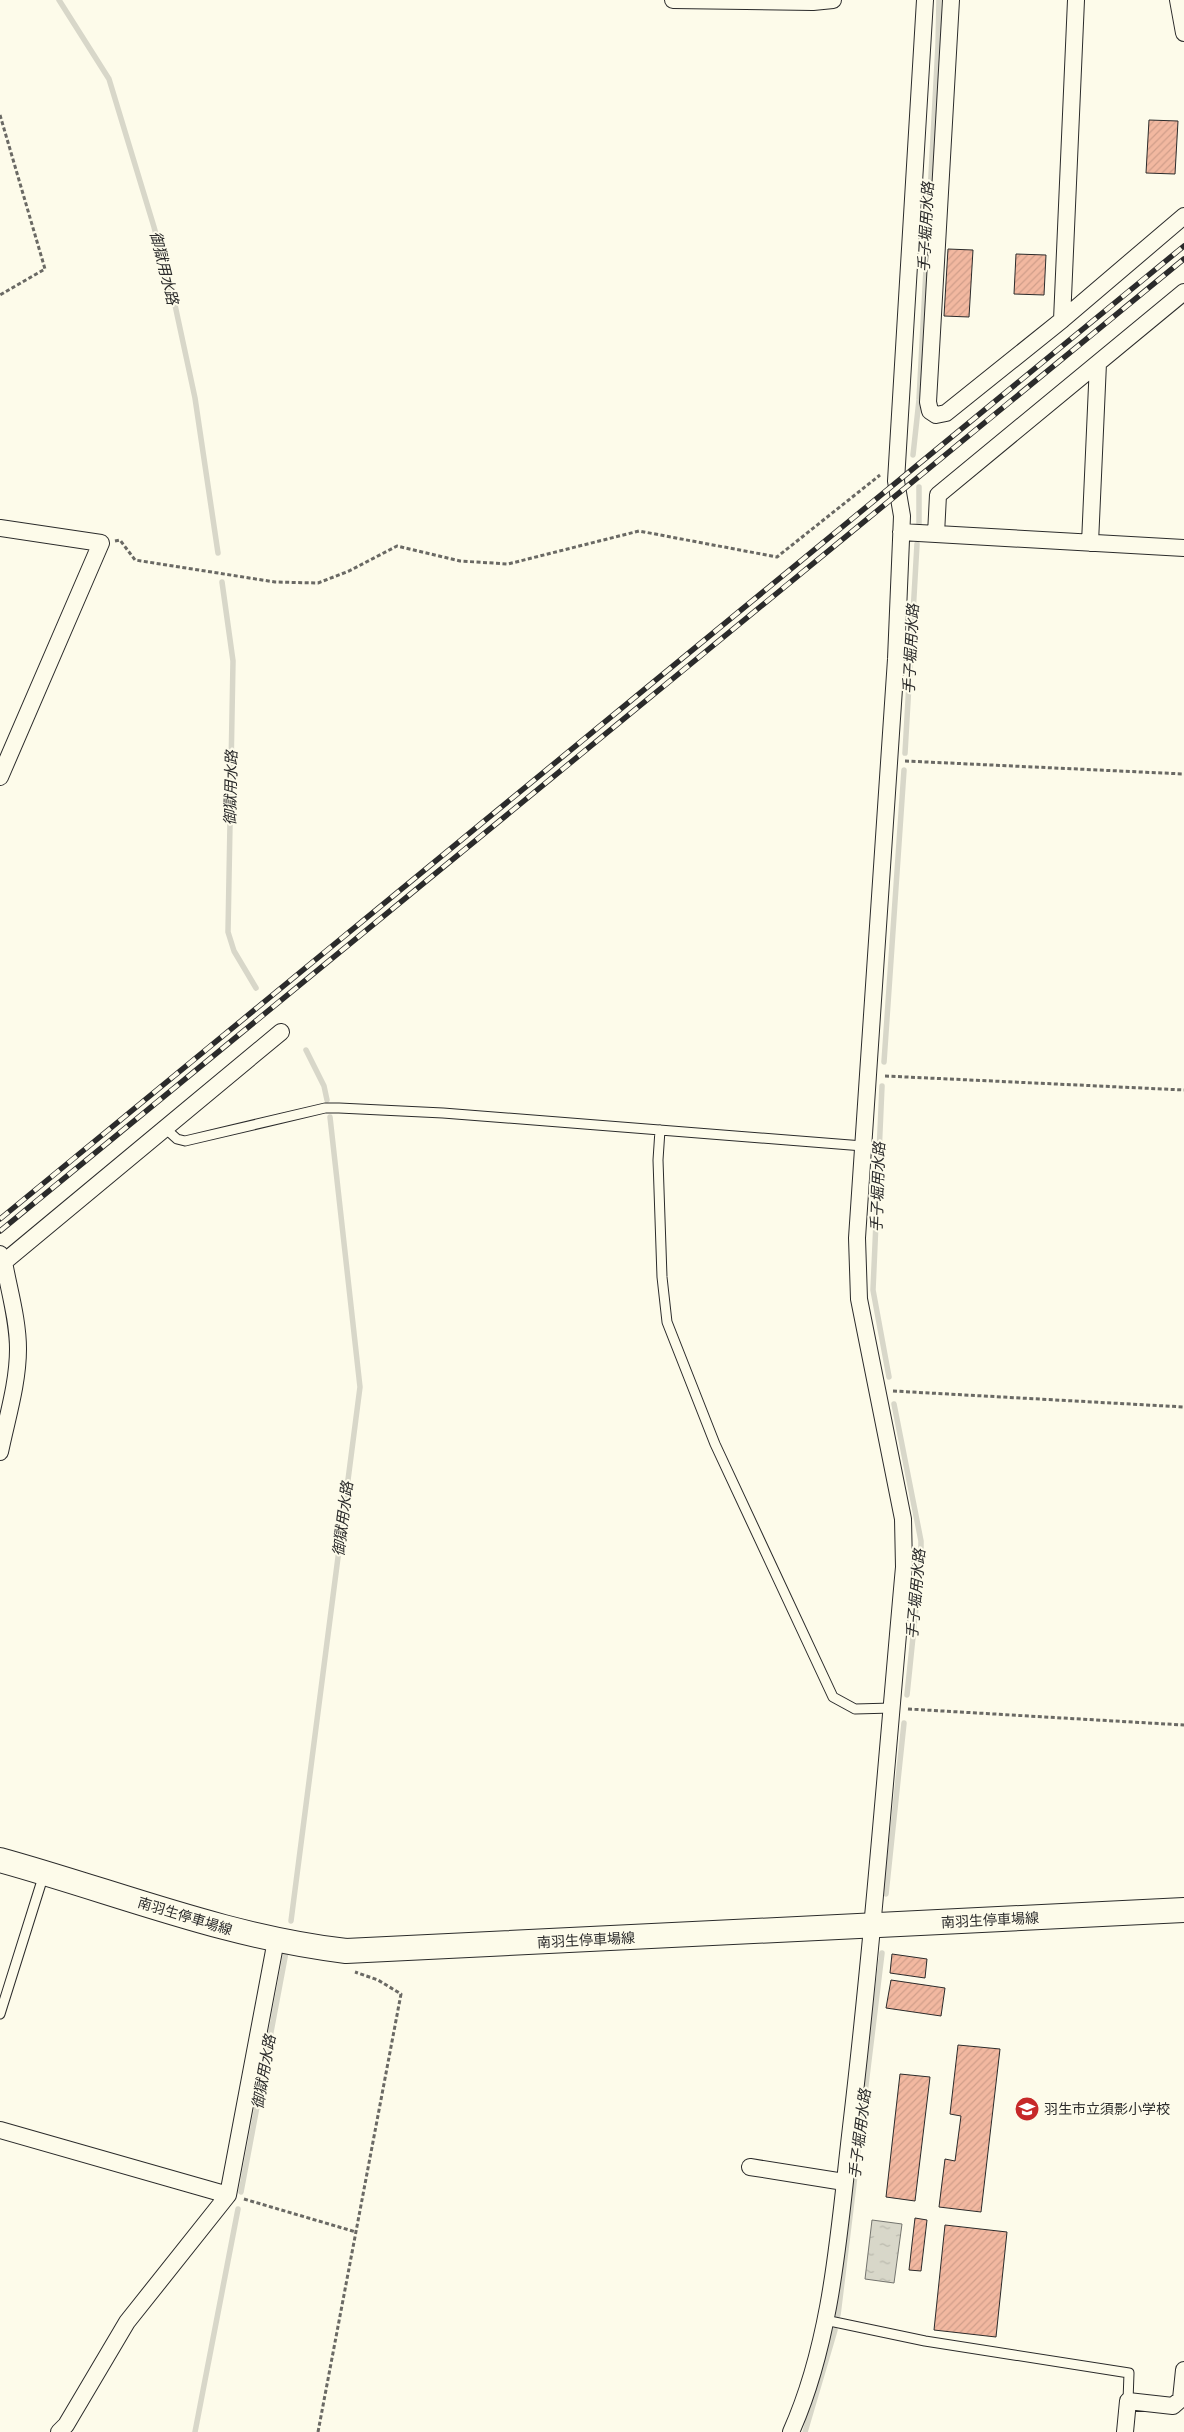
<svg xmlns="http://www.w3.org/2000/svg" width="1184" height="2432" viewBox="0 0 1184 2432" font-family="Georgia,'Noto Sans JP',serif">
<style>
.water{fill:url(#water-ripples);stroke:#74746e}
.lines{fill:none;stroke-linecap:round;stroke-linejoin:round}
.stream{stroke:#d8d7c9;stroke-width:5.5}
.building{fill:url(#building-hatch);stroke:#2b2b2b}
.service-casing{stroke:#2b2b2b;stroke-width:11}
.minor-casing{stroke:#2b2b2b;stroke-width:18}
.secondary-casing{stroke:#2b2b2b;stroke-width:26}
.path{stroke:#6a6964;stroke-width:3;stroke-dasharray:4 2.5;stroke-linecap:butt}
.service{stroke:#fdfbea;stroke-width:9}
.minor{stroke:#fdfbea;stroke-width:16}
.secondary{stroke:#fdfbea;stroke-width:24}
.rail-casing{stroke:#2b2b2b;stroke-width:5.5}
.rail{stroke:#fdfbea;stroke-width:4;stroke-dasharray:11;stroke-linecap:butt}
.labels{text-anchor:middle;stroke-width:4;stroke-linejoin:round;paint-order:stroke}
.street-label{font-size:14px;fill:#2b2b2b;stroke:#fdfbea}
.poi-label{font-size:14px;fill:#2b2b2b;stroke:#fdfbea;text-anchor:start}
.water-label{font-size:15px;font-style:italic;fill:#2b2b2b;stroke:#fdfbea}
</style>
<defs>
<pattern id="water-ripples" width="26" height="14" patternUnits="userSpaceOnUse" patternTransform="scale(1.25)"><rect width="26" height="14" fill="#d8d7c9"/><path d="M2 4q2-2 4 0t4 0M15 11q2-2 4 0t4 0" fill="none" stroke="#bab9ad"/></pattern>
<pattern id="building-hatch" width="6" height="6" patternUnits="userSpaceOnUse" patternTransform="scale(1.25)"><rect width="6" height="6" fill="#f2b8a0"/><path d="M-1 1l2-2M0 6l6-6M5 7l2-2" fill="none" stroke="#d09e8a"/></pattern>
</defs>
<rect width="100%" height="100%" fill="#fdfbea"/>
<!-- water -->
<path class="water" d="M 872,2220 L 902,2224 L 894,2283 L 865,2279 Z"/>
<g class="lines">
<!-- stream -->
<path class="stream" d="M 59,0 L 109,79 L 154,227 L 175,305 L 195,398 L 218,553
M 913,455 L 919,400 L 938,45 L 939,0
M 919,525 L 919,487
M 222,582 L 233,661 L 228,932 L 234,951 L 256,988
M 905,753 L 917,544
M 306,1050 L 324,1086 L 327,1100
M 884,1062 L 904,770
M 882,1086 L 873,1290 L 889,1377
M 894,1404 L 921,1541 L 921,1559 L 907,1695
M 886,1894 L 904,1723
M 291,1921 L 360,1387 L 330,1117
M 241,2192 L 286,1952
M 838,2315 L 882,1953
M 195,2432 L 238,2209
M 805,2432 L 835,2330"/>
</g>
<!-- building -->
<path class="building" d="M 1149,120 L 1178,121 L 1175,174 L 1146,173 Z
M 948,249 L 973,250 L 969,317 L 944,316 Z
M 1016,254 L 1046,255 L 1044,295 L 1014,294 Z
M 892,1954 L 927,1959 L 925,1978 L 890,1973 Z
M 891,1980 L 945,1988 L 941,2016 L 886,2008 Z
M 958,2045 L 1000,2049 L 981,2212 L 939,2207 L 945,2159 L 955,2161 L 961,2116 L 950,2114 Z
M 900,2074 L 930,2077 L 915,2201 L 886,2197 Z
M 915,2218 L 927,2220 L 921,2271 L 909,2270 Z
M 945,2225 L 1007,2232 L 996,2337 L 934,2330 Z"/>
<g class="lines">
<defs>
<path id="service" d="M 166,1129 L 177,1139 L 185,1141 L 325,1108 L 339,1108 L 443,1113 L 863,1146
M 660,1130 L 658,1160 L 662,1277 L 667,1322 L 715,1444 L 833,1697 L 855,1709 L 892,1708
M 0,2014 L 44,1874
M 825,2320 L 925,2341 L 1129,2373 L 1128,2401"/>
<path id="minor" d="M 673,0 L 813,2 L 833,0
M 951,0 L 928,402 L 930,411 L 936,415 L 946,413 L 1062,320 L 1184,216
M 1178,0 L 1184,33
M 1062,320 L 1076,0
M 0,528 L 101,543 L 0,777
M 901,532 L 1184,548
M 936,534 L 938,495 L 1184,292
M 1090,543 L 1098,363
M 0,1254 L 4,1262 C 9,1290 18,1320 18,1349 C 18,1383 7,1418 0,1452
M 4,1262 L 281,1032
M 0,2130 L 228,2195
M 750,2167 L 844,2182
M 59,2432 L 66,2425 L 127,2322 L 228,2195 L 276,1940
M 791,2432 C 833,2338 839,2229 851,2127 C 873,1941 887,1754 904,1567 L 903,1519 L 859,1299 L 857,1238 L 896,659 L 902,516 L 896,481 L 925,0
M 1125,2432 L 1128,2401 L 1173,2406 L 1181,2399 L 1184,2370"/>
<path id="secondary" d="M 0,1860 C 116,1892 226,1937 346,1951 L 1184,1910"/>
</defs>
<!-- service casing -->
<use href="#service" class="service-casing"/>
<!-- minor casing -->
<use href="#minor" class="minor-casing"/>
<!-- secondary casing -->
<use href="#secondary" class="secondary-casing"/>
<!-- path -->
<path class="path" d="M 0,115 L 45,269 L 0,295
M 115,541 L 120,540 L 135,560 L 275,582 L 318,583 L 349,571 L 397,546 L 460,561 L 508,564 L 639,531 L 777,557 L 880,475
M 905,761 L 1184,774
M 885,1076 L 1184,1090
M 893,1391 L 1184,1407
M 908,1709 L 1184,1725
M 244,2199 L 356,2232
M 318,2432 L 401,1994 L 378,1980 L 355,1972"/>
<!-- service -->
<use href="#service" class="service"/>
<!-- minor -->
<use href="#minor" class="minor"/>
<!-- secondary -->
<use href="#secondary" class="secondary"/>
<defs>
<path id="rail" d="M 0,1219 L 1184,246
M 0,1231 L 1184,259"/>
</defs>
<!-- rail casing -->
<use href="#rail" class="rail-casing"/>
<!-- rail -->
<use href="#rail" class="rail"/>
</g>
<!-- icons -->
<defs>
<symbol id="school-disc" viewBox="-11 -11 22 22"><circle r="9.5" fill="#c62828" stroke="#fdfbea"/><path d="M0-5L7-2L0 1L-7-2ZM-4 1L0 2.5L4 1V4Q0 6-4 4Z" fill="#fff"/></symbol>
</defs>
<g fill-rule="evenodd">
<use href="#school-disc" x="1013" y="2095" width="28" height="28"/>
</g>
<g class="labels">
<!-- street labels -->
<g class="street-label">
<text transform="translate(185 1916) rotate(17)" y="5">南羽生停車場線</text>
<text transform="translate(990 1920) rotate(-3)" y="5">南羽生停車場線</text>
<text transform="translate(586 1940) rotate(-3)" y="5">南羽生停車場線</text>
</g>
<!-- poi labels -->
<g class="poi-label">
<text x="1044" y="2114">羽生市立須影小学校</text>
</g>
<!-- water labels -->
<g class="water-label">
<text transform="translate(926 227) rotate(-87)" y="5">手子堀用水路</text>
<text transform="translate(164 268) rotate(76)" y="5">御獄用水路</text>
<text transform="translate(911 649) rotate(-87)" y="5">手子堀用水路</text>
<text transform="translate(231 788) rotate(-89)" y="5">御獄用水路</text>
<text transform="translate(878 1187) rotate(-88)" y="5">手子堀用水路</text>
<text transform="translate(343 1519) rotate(-83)" y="5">御獄用水路</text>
<text transform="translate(916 1594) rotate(-85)" y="5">手子堀用水路</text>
<text transform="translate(264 2072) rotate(-80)" y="5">御獄用水路</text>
<text transform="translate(860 2134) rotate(-83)" y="5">手子堀用水路</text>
</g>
</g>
</svg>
